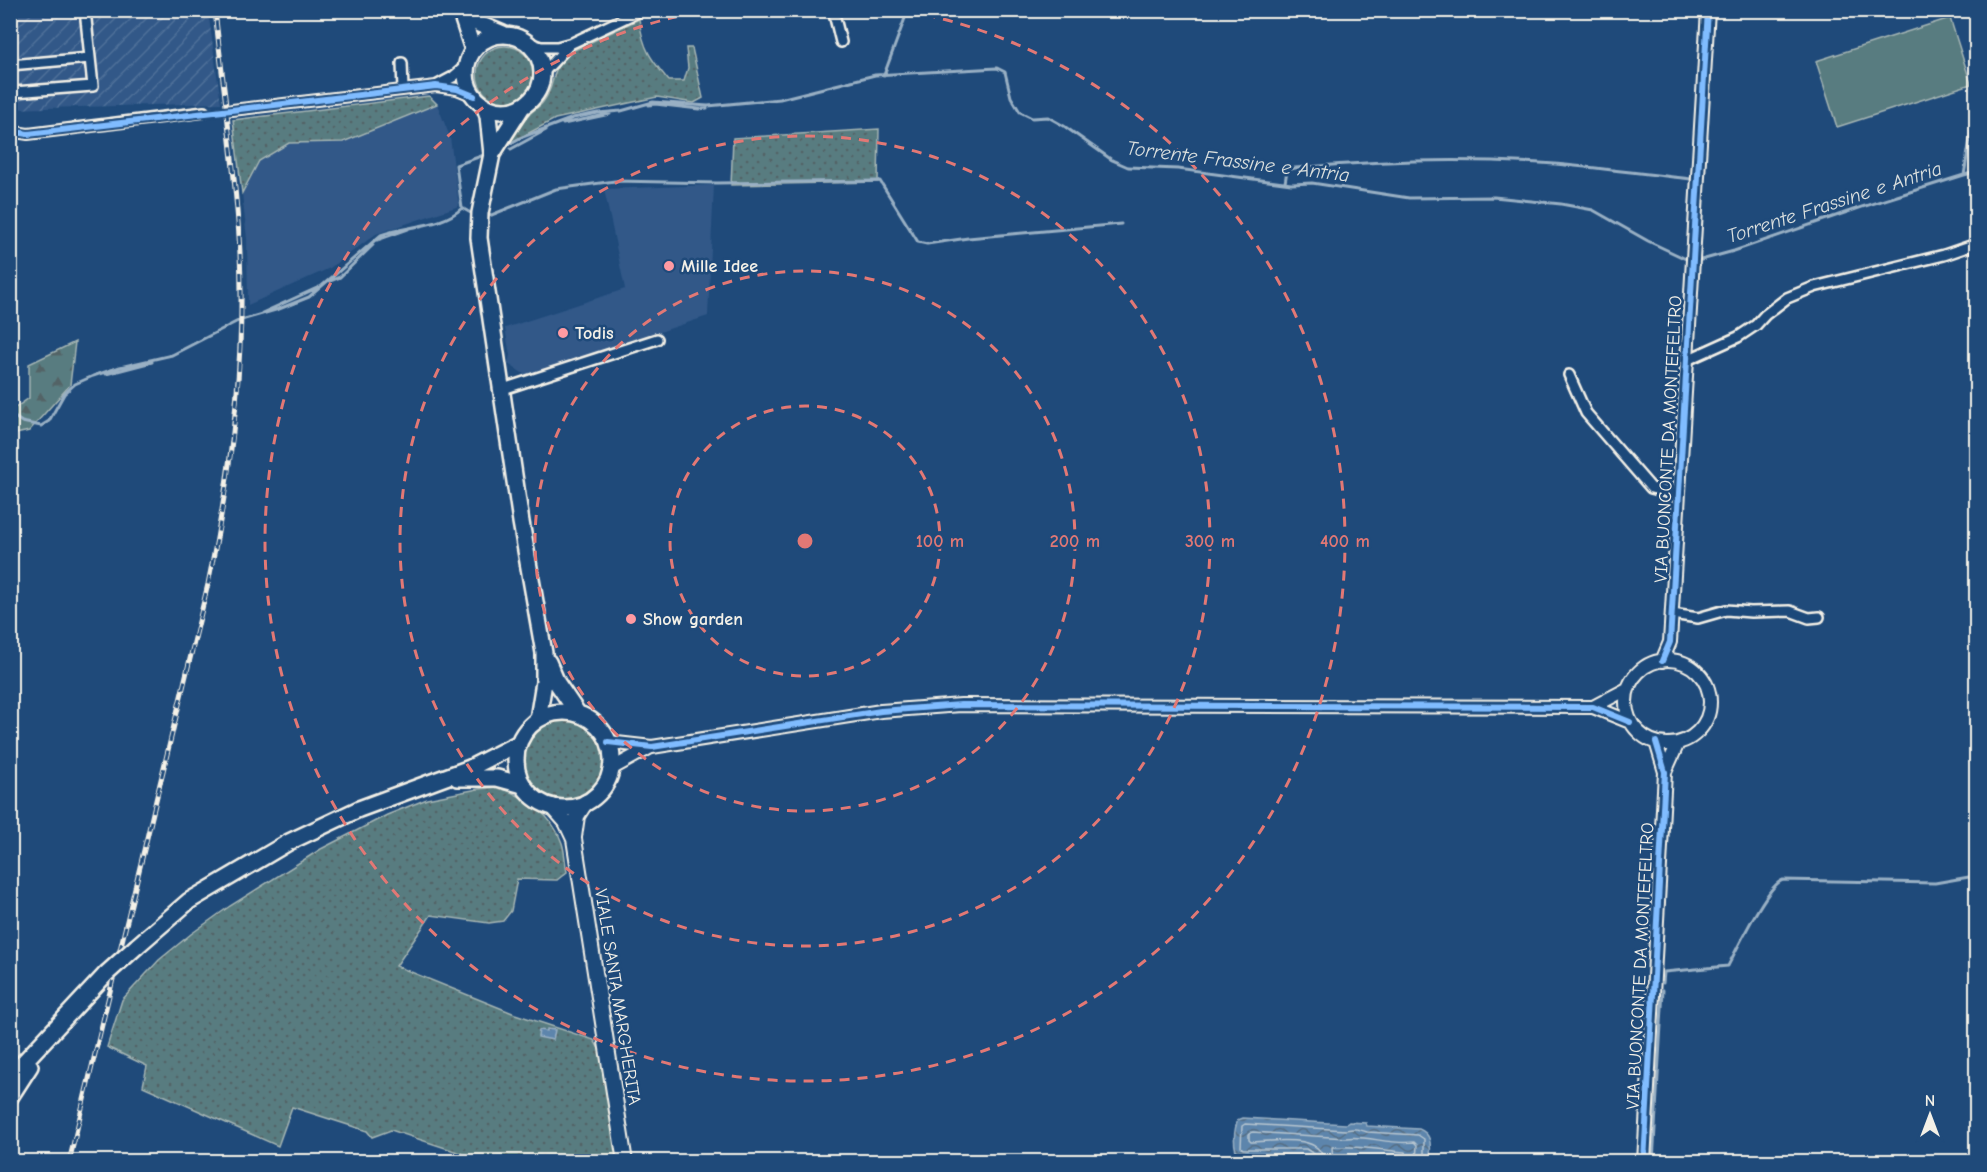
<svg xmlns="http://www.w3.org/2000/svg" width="1987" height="1172" viewBox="0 0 1987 1172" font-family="'Comic Neue',sans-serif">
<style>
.built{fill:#305888}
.industrial{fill:url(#industrial-furrows)}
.grass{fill:url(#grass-dots);stroke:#a6b6b4;stroke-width:1.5}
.forest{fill:url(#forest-firs);stroke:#a6b6b4;stroke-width:1.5}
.park{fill:#597b80;stroke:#a6b6b4;stroke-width:1.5}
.water{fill:url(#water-waves);stroke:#99b0c4;stroke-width:1.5}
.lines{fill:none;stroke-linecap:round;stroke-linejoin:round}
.shore{stroke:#b8c6d0;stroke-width:1.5}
.stream{stroke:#99b0c4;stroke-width:3}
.minor-tunnel{stroke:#3f638a;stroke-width:9;stroke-dasharray:9 4.5;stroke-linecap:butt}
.minor-casing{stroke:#f4f1e8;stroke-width:14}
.tertiary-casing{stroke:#f4f1e8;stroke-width:16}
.secondary-casing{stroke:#f4f1e8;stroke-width:18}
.primary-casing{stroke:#f4f1e8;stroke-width:20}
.minor{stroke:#1f4a7a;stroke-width:9}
.tertiary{stroke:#1f4a7a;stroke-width:12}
.secondary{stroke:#1f4a7a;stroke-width:14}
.primary{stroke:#1f4a7a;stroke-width:15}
.rail-casing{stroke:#f4f1e8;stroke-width:5}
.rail{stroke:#1f4a7a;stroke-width:3;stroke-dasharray:9;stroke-linecap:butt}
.primary-bridge-casing{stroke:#f4f1e8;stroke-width:20;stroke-linecap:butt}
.primary-bridge{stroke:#1f4a7a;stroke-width:15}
.cycleway-casing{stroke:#1f4a7a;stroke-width:10}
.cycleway{stroke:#80bcff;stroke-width:6}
.ring{fill:none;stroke:#e27875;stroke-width:3;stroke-dasharray:10 8}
.poi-dot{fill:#ff9aa2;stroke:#1f4a7a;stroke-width:2}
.labels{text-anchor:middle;stroke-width:5;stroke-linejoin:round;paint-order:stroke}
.poi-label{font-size:18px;font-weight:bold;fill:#f4f1e8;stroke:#1f4a7a;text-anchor:start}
.street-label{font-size:18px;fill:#f4f1e8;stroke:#1f4a7a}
.water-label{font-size:20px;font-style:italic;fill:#dde1df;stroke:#1f4a7a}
.centre{fill:#e27875;stroke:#1f4a7a;stroke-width:3}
.ring-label{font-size:18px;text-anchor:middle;font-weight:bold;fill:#e27875;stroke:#1f4a7a;stroke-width:5;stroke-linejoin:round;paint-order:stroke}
</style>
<defs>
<pattern id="industrial-furrows" width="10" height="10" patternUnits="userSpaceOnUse" patternTransform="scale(1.5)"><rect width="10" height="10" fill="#305888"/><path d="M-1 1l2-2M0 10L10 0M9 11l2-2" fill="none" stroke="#4f7099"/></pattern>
<pattern id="grass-dots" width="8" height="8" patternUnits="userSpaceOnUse" patternTransform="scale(1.5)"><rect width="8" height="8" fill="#597b80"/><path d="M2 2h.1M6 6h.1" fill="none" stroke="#526466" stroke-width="1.8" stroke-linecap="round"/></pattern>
<pattern id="forest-firs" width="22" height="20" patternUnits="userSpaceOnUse" patternTransform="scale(1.5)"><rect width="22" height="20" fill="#597b80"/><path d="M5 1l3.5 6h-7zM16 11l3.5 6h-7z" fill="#526466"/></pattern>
<pattern id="water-waves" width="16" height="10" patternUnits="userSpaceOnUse" patternTransform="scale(1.5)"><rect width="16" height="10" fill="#5d85ac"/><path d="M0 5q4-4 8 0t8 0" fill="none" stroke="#556d83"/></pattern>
</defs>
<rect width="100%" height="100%" fill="#1f4a7a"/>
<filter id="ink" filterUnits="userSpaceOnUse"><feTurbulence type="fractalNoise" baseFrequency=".0167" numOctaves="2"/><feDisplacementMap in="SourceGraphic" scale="12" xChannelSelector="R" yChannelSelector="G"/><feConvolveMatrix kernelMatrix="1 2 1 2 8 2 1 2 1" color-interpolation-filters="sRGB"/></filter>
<g filter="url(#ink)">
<!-- built -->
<path class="built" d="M 437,104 L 450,137 L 459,206 L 376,234 L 330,268 L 248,305 L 247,239 L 242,193 L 259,161 L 289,143 L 343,142 Z
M 714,185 L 708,316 L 527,376 L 508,364 L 510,355 L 505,328 L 625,289 L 604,189 Z"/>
<!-- industrial -->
<path class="industrial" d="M 11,11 L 208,11 L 221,103 L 12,109 Z"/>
<!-- grass -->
<path class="grass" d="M 639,19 C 643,49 650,58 669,81 L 684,81 L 688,68 L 686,48 L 692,48 L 703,98 L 694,103 L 657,97 L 555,119 L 510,143 C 515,133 522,123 529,115 C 533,110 539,107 543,102 C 557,84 548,71 570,52 Z
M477 74a28 28 0 1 1 56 0a28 28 0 1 1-56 0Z
M 429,96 L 437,104 L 343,142 L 289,143 L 259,161 L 242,193 L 233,120 Z
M 879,129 L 878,182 L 731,185 L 733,138 Z
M524 760a40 40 0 1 1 80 0a40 40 0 1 1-80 0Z
M 499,787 C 525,797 553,815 562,843 C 565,852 565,863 567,872 L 557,880 L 517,879 L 511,911 L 503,921 L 489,923 L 431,915 L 396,966 L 515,1014 L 594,1040 L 601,1052 L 617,1161 L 485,1161 L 391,1130 L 372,1137 L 367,1131 L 292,1107 L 278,1146 L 143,1086 L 147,1066 L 107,1047 L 122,1000 L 159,960 L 191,934 L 230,906 L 321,849 L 387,815 L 427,799 L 478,789 Z"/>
<!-- forest -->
<path class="forest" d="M 75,342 L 70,385 L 29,431 L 11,435 L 11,411 L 29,398 L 29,364 Z"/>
<!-- park -->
<path class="park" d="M 1950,18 L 1971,84 L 1837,127 L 1816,61 Z"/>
<!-- water -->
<path class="water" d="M 547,1029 L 555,1030 L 553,1040 L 538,1037 L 539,1030 L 547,1031 Z
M 1243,1118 L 1346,1124 L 1349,1122 L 1366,1123 L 1367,1126 L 1419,1129 C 1434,1135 1430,1148 1430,1161 L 1313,1162 L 1309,1157 L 1300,1155 L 1239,1155 C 1232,1148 1234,1129 1238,1120 Z"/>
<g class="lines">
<!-- shore -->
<path class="shore" d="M 1317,1162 L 1314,1154 L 1306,1149 L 1243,1149 L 1241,1147 L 1242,1126 L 1245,1124 L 1346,1130 C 1355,1128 1358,1129 1367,1132 L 1418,1135 L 1424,1139 L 1424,1162
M 1324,1162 C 1322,1132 1272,1142 1251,1142 L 1249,1140 L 1249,1134 L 1252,1132 L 1346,1138 C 1365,1135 1391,1145 1414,1142 L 1417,1145 L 1416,1162
M 1333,1162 L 1332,1147 C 1356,1145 1381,1150 1405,1152 L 1407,1162"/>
<!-- stream -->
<path class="stream" d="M 1973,10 L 1976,34
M 884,75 L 908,10
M 649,105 L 655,104 L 699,109 L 707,108
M 563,124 L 610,114
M 504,147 L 520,138 L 573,118 L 598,113 L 621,111 L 653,102 L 708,106 L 780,99 L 875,75 L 997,68 L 1005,72 L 1011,97 L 1020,112 L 1032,118 L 1048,117 L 1064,126 L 1112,160 L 1128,167 L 1178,169 L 1291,184 L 1312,183 L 1409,198 L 1494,197 L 1561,204 L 1593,210 L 1648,241 L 1688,260
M 511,149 L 546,130
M 1964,175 L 1970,139 L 1976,70
M 1285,183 L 1287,170 L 1295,168 C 1381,160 1469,158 1555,164 C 1601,168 1646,174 1691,179
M 462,208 L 456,165 L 487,154
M 462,208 L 476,216
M 484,218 L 556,189 L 615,181 L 717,183 L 880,181 L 918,242 L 927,244 L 968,238 L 1121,224
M 377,240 L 408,229
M 1701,260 L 1734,251 L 1862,207 L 1964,175 L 1976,172
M 330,281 L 340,277 L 373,245
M 262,313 L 319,287
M 106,374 L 152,362
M 10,414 L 22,422 L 41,426 L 49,421 L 64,394 L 75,384 L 93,376 L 120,367 L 172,355 L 238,321 L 279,309 L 309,297 L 381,235 C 407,225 441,228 462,208
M 1663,983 L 1664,972 L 1728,966 C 1737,949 1767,885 1783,880 L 1935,883 L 1969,877 L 1976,879
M 1653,1162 L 1663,990"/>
<!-- minor-tunnel -->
<path class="minor-tunnel" d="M 204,112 L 232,110"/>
<defs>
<path id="minor" d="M 833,10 L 841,42
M 527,42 L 541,47 L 557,47 L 572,43 L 642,10
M 402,63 L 403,90
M 10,65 L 90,58
M 543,73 L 570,44
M 436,86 L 453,77 L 467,65
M 10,90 L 14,92 L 93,86 L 85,10
M 232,110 L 436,86 L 457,89 L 474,96
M 10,131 L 28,134 L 204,112
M 1687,360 L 1738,337 L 1756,325 L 1765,315 L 1787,298 L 1814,287 L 1944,255 L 1976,244
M 1569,375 L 1586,413 L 1651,488 L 1679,495
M 503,389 L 657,339
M 1672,614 L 1698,618 L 1726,610 L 1751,612 L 1790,611 L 1809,618 L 1819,617"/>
<path id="tertiary" d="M1626 702a42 42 0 1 1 84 0a42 42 0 1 1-84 0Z
M 1662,661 L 1670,642 L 1708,10
M 1593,707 L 1627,689
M 608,742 L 652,747 L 881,711 L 961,705 L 1593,707 L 1630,722
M 611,769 L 651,747
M 1665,772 L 1678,743
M 1644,1162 L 1665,772 L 1656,742"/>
<path id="secondary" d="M 552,806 L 566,822 L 574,839 L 625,1162
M 574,837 L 577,816 L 586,802"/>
<path id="primary" d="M 460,10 L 473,50
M 466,10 L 479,24 L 503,34
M466 73a38 38 0 1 1 76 0a38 38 0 1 1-76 0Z
M 484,105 L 488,116 L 492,154
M 522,107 L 492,154 L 480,213 L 479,238 L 521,522 L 544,653 L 544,682 L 538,719
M 548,662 L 557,683 L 578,714
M516 760a48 48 0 1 1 96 0a48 48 0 1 1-96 0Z
M 457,778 L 497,778 L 523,785
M 137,946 L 189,901 L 289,842 L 359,809 L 470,768 L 519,743
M 10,1077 L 106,974
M 10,1097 L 30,1066"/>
</defs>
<!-- minor casing -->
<use href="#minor" class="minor-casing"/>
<!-- tertiary casing -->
<use href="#tertiary" class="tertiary-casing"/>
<!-- secondary casing -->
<use href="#secondary" class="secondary-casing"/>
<!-- primary casing -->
<use href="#primary" class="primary-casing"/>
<!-- minor -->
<use href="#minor" class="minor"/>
<!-- tertiary -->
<use href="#tertiary" class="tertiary"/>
<!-- secondary -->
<use href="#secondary" class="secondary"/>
<!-- primary -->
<use href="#primary" class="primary"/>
<defs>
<path id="rail" d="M 69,1162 L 208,584 C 232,470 247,353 239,236 C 234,161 223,86 215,10"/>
</defs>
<!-- rail casing -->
<use href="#rail" class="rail-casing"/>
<!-- rail -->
<use href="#rail" class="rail"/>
<defs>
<path id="primary-bridge" d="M 106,974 L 137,946"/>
</defs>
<!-- primary-bridge casing -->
<use href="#primary-bridge" class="primary-bridge-casing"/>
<!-- primary-bridge -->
<use href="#primary-bridge" class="primary-bridge"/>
<defs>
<path id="cycleway" d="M 10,131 L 28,134 L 436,86 L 457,89 L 474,96
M 1662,661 L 1670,642 L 1708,10
M 608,742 L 652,747 L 881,711 L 961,705 L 1593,707 L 1630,722
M 1644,1162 L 1665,772 L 1656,742"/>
</defs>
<!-- cycleway casing -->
<use href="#cycleway" class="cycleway-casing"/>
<!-- cycleway -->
<use href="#cycleway" class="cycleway"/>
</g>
</g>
<!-- distance rings -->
<g class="ring">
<circle cx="805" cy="541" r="135"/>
<circle cx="805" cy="541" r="270"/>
<circle cx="805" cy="541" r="405"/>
<path d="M908 11A540 540 0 1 1 702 11"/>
</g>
<!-- markers -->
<g class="poi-dot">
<circle cx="669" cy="266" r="6"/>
<circle cx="563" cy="333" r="6"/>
<circle cx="631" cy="619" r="6"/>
</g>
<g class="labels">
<!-- poi labels -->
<g class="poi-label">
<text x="681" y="272">Mille Idee</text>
<text x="575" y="339">Todis</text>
<text x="643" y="625">Show garden</text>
</g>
<!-- street labels -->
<g class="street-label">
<text transform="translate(1668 439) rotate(-87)" y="6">VIA BUONCONTE DA MONTEFELTRO</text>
<text transform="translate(1640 966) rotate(-87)" y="6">VIA BUONCONTE DA MONTEFELTRO</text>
<text transform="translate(618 997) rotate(81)" y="6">VIALE SANTA MARGHERITA</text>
</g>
<!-- water labels -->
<g class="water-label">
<text transform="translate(1238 161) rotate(7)" y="7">Torrente Frassine e Antria</text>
<text transform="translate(1834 202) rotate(-18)" y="7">Torrente Frassine e Antria</text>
</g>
</g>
<circle cx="805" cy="541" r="9" class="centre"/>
<g class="ring-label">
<text x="940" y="547">100 m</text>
<text x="1075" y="547">200 m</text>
<text x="1210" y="547">300 m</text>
<text x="1345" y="547">400 m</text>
</g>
<!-- margin -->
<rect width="1987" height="1172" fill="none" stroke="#1f4a7a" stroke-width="36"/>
<rect x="18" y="18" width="1951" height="1136" fill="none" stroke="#f4f1e8" stroke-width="2" filter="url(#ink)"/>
<!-- north arrow -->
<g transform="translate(1930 1115)" stroke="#1f4a7a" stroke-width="4.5" paint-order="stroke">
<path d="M0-4.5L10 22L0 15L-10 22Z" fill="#f4f1e8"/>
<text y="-9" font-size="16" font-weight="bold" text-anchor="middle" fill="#f4f1e8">N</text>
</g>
</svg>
